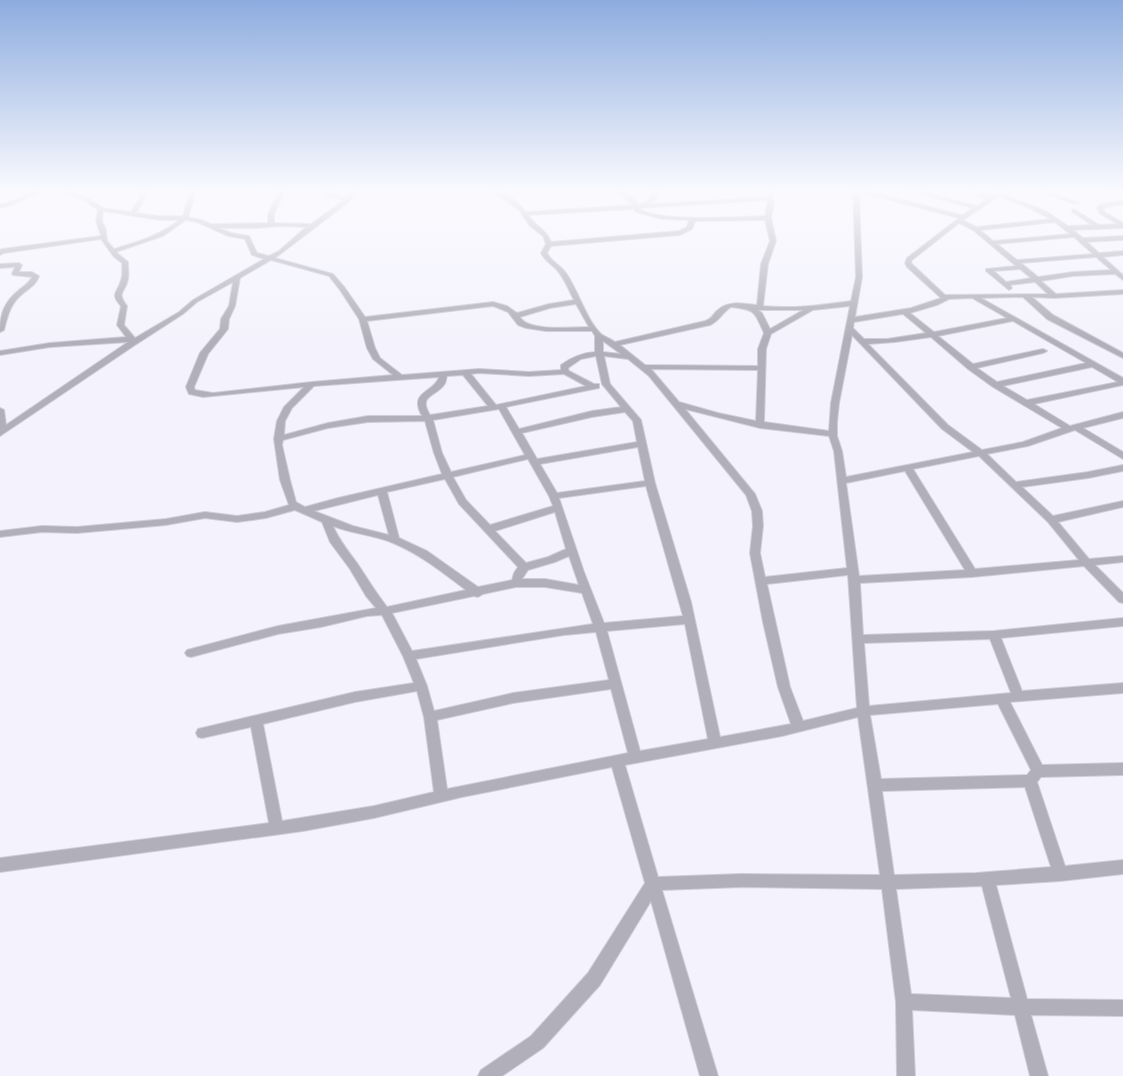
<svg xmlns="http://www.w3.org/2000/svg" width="1123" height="1076" viewBox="0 0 1123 1076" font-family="'Exo 2',sans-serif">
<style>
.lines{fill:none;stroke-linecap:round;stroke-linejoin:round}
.minor-casing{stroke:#cfced8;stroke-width:2}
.minor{fill:#b0afba;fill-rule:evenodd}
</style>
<rect width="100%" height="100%" fill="#f4f3fd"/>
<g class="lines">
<defs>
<path id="minor" d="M 39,189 L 46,189 L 12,205 L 0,208 L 0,204 L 8,203 Z
M 65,189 L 71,189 L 70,192 L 88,198 L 103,208 L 131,212 L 139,199 L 141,189 L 147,189 L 145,199 L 136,213 L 159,216 L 183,216 L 189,195 L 189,189 L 195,189 L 195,195 L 188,217 L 201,220 L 211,224 L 268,223 L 268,214 L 279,192 L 257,189 L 286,189 L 274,214 L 274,223 L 311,224 L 344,200 L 327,195 L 322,189 L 327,189 L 331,193 L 347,198 L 355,189 L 360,189 L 350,201 L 275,258 L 333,274 L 345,288 L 365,317 L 493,302 L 507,306 L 517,313 L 549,304 L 574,300 C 569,291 564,277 556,269 C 550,263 545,261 541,253 L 546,244 L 543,236 L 530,226 L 519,210 L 489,189 C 501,189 519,202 526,212 L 633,205 L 614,189 C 622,189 634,197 638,205 C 647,204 651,197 654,189 L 660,189 L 655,200 L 650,204 L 767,197 L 767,190 L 775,189 L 772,192 L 774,204 L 771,218 L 776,241 L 768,264 L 763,306 C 793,309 822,305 851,301 L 856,277 L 853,189 L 860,189 L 962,215 L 973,208 L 901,189 L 911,189 L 977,206 L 987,199 L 962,189 L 970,189 L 991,197 L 1003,189 L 1009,189 L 1003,194 L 1046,211 L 1068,226 L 1092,225 L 1072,212 L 1072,210 L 1074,209 L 1099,225 L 1118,224 L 1100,214 L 1097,207 L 1101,204 L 1123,200 L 1123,204 L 1103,208 L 1105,212 L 1123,223 L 1123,228 L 1073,230 L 1083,238 L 1123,236 L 1123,240 L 1087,242 L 1099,253 L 1123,251 L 1123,255 L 1103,257 L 1123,275 L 1123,280 L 1115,274 L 1073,276 L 1041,281 L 1056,294 L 1123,290 L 1123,294 L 1054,298 L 1032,297 L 1053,315 L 1123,353 L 1123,358 L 1047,319 L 1023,297 L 981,298 L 1123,378 L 1123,385 L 1034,404 L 1070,426 L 1123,412 L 1123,418 L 1083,428 L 1123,452 L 1123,459 L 1075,430 L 1028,446 L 987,454 L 1016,482 L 1088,472 L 1123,465 L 1123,471 L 1088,478 L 1022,487 L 1053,516 L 1123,501 L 1123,507 L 1058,522 L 1089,559 L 1123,556 L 1123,562 L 1095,565 L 1123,593 L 1123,603 L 1119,602 L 1084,566 L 972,577 L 860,583 L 863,635 L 994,631 L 1123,618 L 1123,626 L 1001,638 L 1022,691 L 1123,683 L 1123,693 L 1010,702 L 1042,765 L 1123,763 L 1123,775 L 1041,777 L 1037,782 L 1065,866 L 1123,860 L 1123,874 L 1060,881 L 996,885 L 1027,999 L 1123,1000 L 1123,1016 L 1031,1015 L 1048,1076 L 1030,1076 L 1015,1015 L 912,1010 L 915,1076 L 897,1076 L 896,1002 L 882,889 L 741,887 L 662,890 L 718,1076 L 700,1076 L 651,901 L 600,985 L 543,1048 L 502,1076 L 478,1076 L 481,1070 L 531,1036 L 588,973 L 645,883 L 612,767 L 462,797 L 374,818 L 303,831 L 0,872 L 0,858 L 269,823 L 251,727 L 202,738 L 198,737 L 196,733 L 198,729 L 355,692 L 414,683 L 403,656 L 382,615 L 367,616 L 321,627 L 278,634 L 191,657 L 187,656 L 185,653 L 187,650 L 278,626 L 376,608 L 366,596 L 350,569 L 330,542 L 322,522 L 295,510 L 266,518 L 237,522 L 205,518 L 166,525 L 77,533 L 42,532 L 0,537 L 0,531 L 42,526 L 77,527 L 166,519 L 205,512 L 237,516 L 265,512 L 289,505 L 280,480 L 274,439 L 277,421 L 284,407 L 304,387 L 203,397 L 189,394 L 186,387 L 200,353 L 220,329 L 221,319 L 229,306 L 233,282 L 197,302 L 183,314 L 135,345 L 0,436 L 0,408 L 4,410 L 6,425 L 128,342 L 50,347 L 0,355 L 0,351 L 50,343 L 126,337 L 117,325 L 121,306 C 109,293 118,293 121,280 C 123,275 122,268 122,263 L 114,257 L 101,239 L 4,253 L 0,255 L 0,250 L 2,249 L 101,236 L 96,221 L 98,210 L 84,200 L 65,194 ZM 859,192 L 959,218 L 907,258 L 905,263 L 907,267 L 941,298 L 911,308 L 855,317 L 862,277 ZM 999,196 L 1027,207 L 1051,219 L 976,227 L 963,220 ZM 768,200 L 765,216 C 744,217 651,222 640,208 ZM 634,209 L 636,212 L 662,219 L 689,220 L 687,227 L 679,231 L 551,242 C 547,230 536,227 528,215 ZM 103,211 L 159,220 L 179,220 C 161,235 137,242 114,249 L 107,241 L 106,230 L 102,221 ZM 186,220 L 197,222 L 228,236 L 245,239 L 252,255 L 264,259 L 193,300 L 179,312 L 135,338 L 124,325 L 127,306 C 116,291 125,294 128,279 C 129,274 128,267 128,262 L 116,252 L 163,236 ZM 765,220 L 770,241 L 761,264 L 757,305 C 744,304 730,300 719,309 C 712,314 714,318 705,321 L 615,342 C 611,339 605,337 601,334 C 587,321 578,290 566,273 C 560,265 551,261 547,253 L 551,246 L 680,235 L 692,229 L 695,221 ZM 1055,222 L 1070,234 L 993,241 L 980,230 ZM 959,223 L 973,230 L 1016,266 L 986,269 L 986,271 L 1009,290 L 1012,288 L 1010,285 L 1035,282 L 1048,294 L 945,295 L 911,263 L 912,260 ZM 278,226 L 306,227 L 279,251 L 269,256 L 257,253 L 249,236 L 231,233 L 219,228 L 257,228 ZM 1074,237 L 1093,254 L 1017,260 L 997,244 ZM 1096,257 L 1111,270 L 1073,272 L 1038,277 L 1021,263 ZM 271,260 L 329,276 L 340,290 L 359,319 L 367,348 L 373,359 L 393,375 L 312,382 L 213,393 L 195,390 L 194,387 L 208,354 L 228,329 L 229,319 L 235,306 L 240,278 ZM 1020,269 L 1031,278 L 1006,282 L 994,271 ZM 972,298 L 1007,318 L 934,332 L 910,313 L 937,305 L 949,299 ZM 576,304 L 589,327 C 573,327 528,332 520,317 L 550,308 ZM 493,306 L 508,312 L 518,325 L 526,328 L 546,331 L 592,331 L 595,336 L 595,352 C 582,353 572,357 561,365 L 561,370 L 529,372 L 479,369 L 402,375 L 380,358 L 375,348 L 367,321 ZM 850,306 L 831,403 L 829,431 L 764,422 L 766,349 L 771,334 L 813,310 ZM 731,307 C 756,310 754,311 764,333 L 758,349 L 758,366 L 645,365 L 620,345 L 710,325 C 719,321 722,313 731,307 ZM 758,310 L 803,310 L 770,329 L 762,313 ZM 903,314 L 926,333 L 887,339 L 864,339 L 853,328 L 854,322 ZM 1013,321 L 1086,363 L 997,382 L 977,368 L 1043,353 L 1047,351 L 1043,349 L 973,364 L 938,336 ZM 852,335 L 942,429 L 973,452 L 846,477 L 842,451 L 837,436 L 837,422 L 839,403 ZM 931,337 L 968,369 L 993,387 L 1062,428 L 1023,442 L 982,450 L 948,425 L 868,344 L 895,342 ZM 603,341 L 621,354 L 603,352 ZM 596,356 L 602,384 L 621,407 L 592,411 L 519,429 L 506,407 L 599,388 L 599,384 L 594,384 L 569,371 L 568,368 L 581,359 ZM 604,356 L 628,359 L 649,376 L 746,495 L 752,511 L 753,526 L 750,553 L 763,622 L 778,687 L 791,724 L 720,737 L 691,602 L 655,483 L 641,420 L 610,384 ZM 1092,367 L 1118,382 L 1027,400 L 1003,386 ZM 651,369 L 758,370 L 756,421 L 718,413 L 679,402 ZM 479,373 L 529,376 L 564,374 L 586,386 L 496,405 L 471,374 ZM 463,375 L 488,406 L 430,415 C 418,395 435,397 444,385 C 446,383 446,379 447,376 ZM 439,377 C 434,393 408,391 422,416 L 368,416 L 328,423 L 284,435 L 285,421 L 292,408 L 314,386 ZM 499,409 L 525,455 L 451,472 L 442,453 L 433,420 ZM 685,409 L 760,428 L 829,436 L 834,451 L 847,568 L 765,577 L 760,553 L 763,526 L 762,511 L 755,494 ZM 625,412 L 633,421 L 637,442 L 537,459 L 522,433 L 592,417 ZM 425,421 L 434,453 L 442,474 L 338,498 L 305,507 L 296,502 L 290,480 L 282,445 L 283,440 L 328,428 L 368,422 ZM 638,447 L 645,481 L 557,493 L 540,464 ZM 979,456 L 1048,522 L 1079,560 L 975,569 L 913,469 ZM 528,459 L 549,496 L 553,506 L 490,525 L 466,500 L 453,477 ZM 905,471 L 965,570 L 859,576 L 846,483 ZM 445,479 L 459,504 L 518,567 L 514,573 L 512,580 L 478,587 L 427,551 L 399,538 L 387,492 ZM 646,486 L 683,616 L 604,623 L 584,572 L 559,498 ZM 378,495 L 389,535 L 353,526 L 314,511 ZM 555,512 L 566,549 L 548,557 L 526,563 L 495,531 ZM 333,526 C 353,534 374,535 393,543 C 420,554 443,573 466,590 L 387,607 C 376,593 367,578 357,563 C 348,551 339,540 333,526 ZM 569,556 L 579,585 L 545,579 L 522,579 L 528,570 L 555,562 ZM 848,575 L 857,708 L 803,721 L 790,687 L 767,584 ZM 516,587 L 545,587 L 582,593 L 593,624 L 412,651 L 392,613 L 474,596 L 478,597 L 483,594 ZM 685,624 L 708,739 L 640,751 L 607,631 ZM 596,632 L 609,680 L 513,693 L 434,711 L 427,686 L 416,659 L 564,635 ZM 990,639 L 1011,693 L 869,706 L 864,643 ZM 611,689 L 628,753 L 447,789 L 437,720 L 513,703 ZM 417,691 L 424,717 L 434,792 L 374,806 L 282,821 L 263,724 L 355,702 ZM 998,704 L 1031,770 L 1027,775 L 881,779 L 870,715 ZM 858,717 L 880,875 L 741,874 L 658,877 L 625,765 L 782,736 ZM 1025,787 L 1051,867 L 976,873 L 894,875 L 882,791 ZM 982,886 L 1011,998 L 911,994 L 896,889 Z
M 1034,189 L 1042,189 L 1079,203 L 1074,204 Z
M 1106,189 L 1113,189 L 1115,191 L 1112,193 Z
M 19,263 L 22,265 L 19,272 L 32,272 L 39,276 C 36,286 27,289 20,296 C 10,305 7,318 4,330 L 0,332 C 0,314 4,302 19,290 C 24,286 29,283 32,277 L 13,275 L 12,274 L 15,267 L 0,268 L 0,264 Z"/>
</defs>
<!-- minor casing -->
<use href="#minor" class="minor-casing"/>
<!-- minor -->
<use href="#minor" class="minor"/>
</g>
<!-- sky -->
<linearGradient id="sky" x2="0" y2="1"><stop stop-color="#8dacdf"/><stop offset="0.56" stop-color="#fafafe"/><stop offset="1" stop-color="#fafafe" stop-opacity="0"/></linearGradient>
<rect width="1123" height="340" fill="url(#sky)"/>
</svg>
